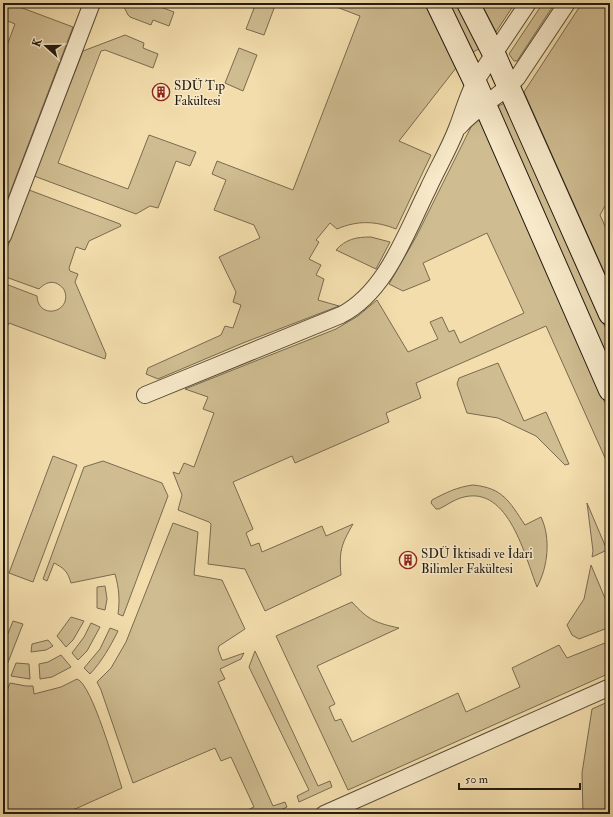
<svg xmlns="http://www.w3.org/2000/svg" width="613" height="817" viewBox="0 0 613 817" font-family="'IM FELL Double Pica',serif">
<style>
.green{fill:#cfbc91;stroke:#786b50}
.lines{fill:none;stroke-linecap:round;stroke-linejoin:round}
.street-casing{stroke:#564b37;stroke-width:18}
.secondary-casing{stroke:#221a10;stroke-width:24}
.street{stroke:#f7e9c9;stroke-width:16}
.secondary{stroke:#f7e9c9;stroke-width:22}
.labels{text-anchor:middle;stroke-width:3;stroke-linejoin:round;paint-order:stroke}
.poi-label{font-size:13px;fill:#221a10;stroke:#f7e9c9;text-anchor:start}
</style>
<rect width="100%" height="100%" fill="#f3ddac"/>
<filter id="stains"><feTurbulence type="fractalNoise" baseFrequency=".005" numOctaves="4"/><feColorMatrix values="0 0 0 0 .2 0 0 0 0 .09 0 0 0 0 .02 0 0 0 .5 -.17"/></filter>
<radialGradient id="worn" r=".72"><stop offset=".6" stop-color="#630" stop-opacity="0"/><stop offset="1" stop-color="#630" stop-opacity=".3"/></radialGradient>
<!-- green -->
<path class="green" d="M 3,3 L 9,3 L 73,27 L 3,211 L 3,56 L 15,24 L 3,19 Z
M 122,3 L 150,3 L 174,12 L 169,26 L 153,20 L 151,25 L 130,17 L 128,15 Z
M 256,3 L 276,3 L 264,35 L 246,29 Z
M 326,3 L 426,3 L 456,68 L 399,141 L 431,155 L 396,229 C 376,221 358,220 337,229 L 330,223 L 316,240 L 319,242 L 309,259 L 321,265 L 316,275 L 324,279 L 318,300 L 339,306 L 243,343 L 158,379 L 146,374 L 148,368 L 221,335 L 225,326 L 233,328 L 241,305 L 233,302 L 236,292 L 219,257 L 260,238 L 254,225 L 214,210 L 226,180 L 212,174 L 217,161 L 293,190 L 360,16 Z
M 447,3 L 457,3 L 479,49 L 471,53 Z
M 481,3 L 515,3 L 496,32 Z
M 543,3 L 555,3 L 517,61 L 514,61 L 509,54 Z
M 582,3 L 610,3 L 610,197 L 600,215 L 610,237 L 610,285 L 524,92 Z
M 125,35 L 144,43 L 143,48 L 158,54 L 153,68 L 105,50 L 101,51 L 58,163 L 128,189 L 149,135 L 196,152 L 190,166 L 176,161 L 158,208 L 150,206 L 136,214 L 34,176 L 83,51 Z
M 239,48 L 257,55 L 243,91 L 225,83 Z
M 506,102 L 610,338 L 610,365 L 497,107 Z
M 477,115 L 610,414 L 610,469 L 546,326 L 416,383 L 421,398 L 386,413 L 389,422 L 295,463 L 292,456 L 233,482 L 253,529 L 246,533 L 251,546 L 259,543 L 262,552 L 322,526 L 326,536 L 353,524 C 341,545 339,551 341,575 L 265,611 L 245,569 L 208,564 L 211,524 L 209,522 L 178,510 L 182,495 L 173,472 L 179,474 L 184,463 L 194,467 L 214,413 L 203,409 L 208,397 L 185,389 L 336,329 L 358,316 L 377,300 L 408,352 L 438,339 L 430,322 L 442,317 L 449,332 L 454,330 L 460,343 L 524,313 L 487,233 L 423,263 L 430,280 L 403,291 L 389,284 L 416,237 Z
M 29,190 L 120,224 L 121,226 L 89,241 L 85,250 L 76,247 L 69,268 L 70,271 L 78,274 L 75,282 L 106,354 L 105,359 L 9,323 L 3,335 L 3,283 L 37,296 C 38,320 71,313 65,292 C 64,288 60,285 56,283 C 49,281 44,284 39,289 L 3,276 L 3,259 Z
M 371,237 L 390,242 L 376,269 L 336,250 C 346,239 356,237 371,237 Z
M 498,363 L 524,421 L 546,412 L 569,464 L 565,465 L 536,436 L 498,418 L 467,413 L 457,384 L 459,378 Z
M 53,456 L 77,465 L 33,582 L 9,573 Z
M 103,461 L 162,483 L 168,496 L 123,616 L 118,614 C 120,600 119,588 115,574 L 71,583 C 68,572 64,568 54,563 L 47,581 L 43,579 L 84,467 Z
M 473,485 C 503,488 509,501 525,525 L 541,517 C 551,538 548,567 537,587 C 525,557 509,486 464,497 C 455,499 447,505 439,509 L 436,509 L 431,503 L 432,500 C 445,493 457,487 473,485 Z
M 587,503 L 607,550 L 592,557 L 593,551 Z
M 173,523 L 198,532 L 194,575 L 222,580 L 245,629 L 219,646 L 218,649 L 222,660 L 224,660 L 244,653 L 241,659 L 220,669 L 225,679 L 218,682 L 273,806 L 285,802 L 287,807 L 272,814 L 241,814 L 241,813 L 254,807 L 231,757 L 221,761 L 215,748 L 133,783 L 101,690 L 97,682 L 111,668 L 126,642 Z
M 591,565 L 610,610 L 610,627 L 579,639 L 572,635 L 567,625 L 584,599 Z
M 105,586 L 107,599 L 105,610 L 97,608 L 97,587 Z
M 352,602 C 368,620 376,623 399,628 L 317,666 L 335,704 L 329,707 L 335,721 L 341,719 L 352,742 L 458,693 L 466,712 L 520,687 L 512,668 L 559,645 L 567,658 L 610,641 L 610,673 L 348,790 L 276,636 Z
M 71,617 L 84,621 L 73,640 L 66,647 L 57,636 Z
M 13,621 L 23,624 L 3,675 L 3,646 Z
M 91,623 L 100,627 L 87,651 L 78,660 L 72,653 L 84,637 Z
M 110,628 L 118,631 C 110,647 102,661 90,674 L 84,668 L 100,649 Z
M 48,640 L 53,646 L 46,650 L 31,652 L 32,644 Z
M 255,651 L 318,786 L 330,781 L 332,787 L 299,802 L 297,796 L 309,790 L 249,667 Z
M 61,655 L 71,667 L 52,677 L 40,679 L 39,664 L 48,662 Z
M 16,663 L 29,664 L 30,679 L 11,676 Z
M 77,679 C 92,684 116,770 122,788 L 64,814 L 3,814 L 3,701 L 10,683 L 26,686 L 33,686 L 34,694 L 61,687 Z
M 610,701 L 610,814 L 583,814 L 582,773 L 592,709 Z"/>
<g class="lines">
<defs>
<path id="street" d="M 459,127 C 476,107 500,97 517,78 L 567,3
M 3,236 L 92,3
M 145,395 L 341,315 C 386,292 406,233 428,189 C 437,169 449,149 457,128 C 463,113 467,97 475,82 L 528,3
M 324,814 L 610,687"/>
<path id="secondary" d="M 437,3 L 475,82 L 610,390
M 468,3 L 494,54 L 610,314"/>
</defs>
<!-- street casing -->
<use href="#street" class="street-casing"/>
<!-- secondary casing -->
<use href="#secondary" class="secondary-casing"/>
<!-- street -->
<use href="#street" class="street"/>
<!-- secondary -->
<use href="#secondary" class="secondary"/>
</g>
<!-- icons -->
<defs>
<symbol id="building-ring" viewBox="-11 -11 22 22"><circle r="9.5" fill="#f7e9c9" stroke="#8f2418" stroke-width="1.5"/><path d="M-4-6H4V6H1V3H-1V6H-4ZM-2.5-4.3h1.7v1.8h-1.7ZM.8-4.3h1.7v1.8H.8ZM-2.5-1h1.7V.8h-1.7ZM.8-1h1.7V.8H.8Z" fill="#8f2418"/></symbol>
</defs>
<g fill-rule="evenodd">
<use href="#building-ring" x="151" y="82" width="20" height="20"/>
<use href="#building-ring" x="398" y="550" width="20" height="20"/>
</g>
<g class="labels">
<!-- poi labels -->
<g class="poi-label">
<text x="174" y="90">SDÜ Tıp<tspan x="174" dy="15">Fakültesi</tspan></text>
<text x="421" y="558">SDÜ İktisadi ve İdari<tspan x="421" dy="15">Bilimler Fakültesi</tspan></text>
</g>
</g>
<!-- margin -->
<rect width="613" height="817" fill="none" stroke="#f3ddac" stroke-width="16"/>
<rect x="4" y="4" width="605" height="809" fill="none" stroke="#221a10" stroke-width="2"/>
<rect x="8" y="8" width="597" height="801" fill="none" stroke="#221a10"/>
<!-- north arrow -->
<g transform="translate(46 46) rotate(291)" stroke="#f7e9c9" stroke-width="3" paint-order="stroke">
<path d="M0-3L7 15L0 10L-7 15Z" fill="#221a10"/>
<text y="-6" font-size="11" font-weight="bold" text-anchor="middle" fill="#221a10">K</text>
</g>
<!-- scale -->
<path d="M459 783v6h121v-6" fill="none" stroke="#221a10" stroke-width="2"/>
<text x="465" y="783" font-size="12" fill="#221a10" stroke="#f7e9c9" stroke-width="3" paint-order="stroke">50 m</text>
<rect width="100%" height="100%" filter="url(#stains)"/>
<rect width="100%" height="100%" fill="url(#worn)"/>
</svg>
